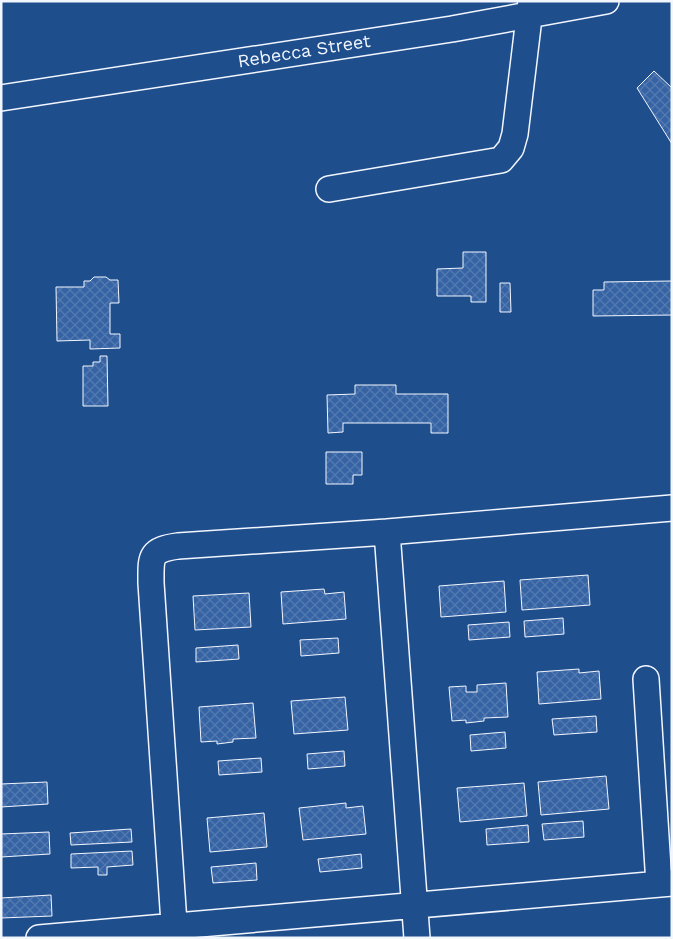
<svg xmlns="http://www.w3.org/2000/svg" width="673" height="939" viewBox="0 0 673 939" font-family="'Work Sans',sans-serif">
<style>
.building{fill:url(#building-cross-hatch);stroke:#f2f6ff}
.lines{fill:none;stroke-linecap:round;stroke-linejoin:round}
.minor-casing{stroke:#f2f6ff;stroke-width:28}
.minor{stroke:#1f4e8c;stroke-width:25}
.labels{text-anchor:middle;stroke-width:4;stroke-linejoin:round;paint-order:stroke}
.street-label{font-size:18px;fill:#f2f6ff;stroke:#1f4e8c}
</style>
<defs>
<pattern id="building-cross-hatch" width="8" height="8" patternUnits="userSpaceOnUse" patternTransform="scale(1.25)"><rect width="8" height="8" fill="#3563a3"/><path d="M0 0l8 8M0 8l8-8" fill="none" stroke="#537ab1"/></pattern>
</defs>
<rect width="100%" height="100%" fill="#1f4e8c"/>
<!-- building -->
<path class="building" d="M 654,71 L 672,88 L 672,144 L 637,88 Z
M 463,252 L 486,252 L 486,302 L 471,302 L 471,296 L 437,296 L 437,269 L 463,268 Z
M 94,277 L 106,277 L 110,280 L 118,280 L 119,303 L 110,303 L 110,334 L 120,334 L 120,348 L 90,349 L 90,340 L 57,341 L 56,287 L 84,287 L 84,281 L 90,281 Z
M 672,281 L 672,315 L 593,316 L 593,290 L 604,290 L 604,282 Z
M 500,283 L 510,283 L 511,312 L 500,312 Z
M 100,356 L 107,356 L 108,406 L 83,406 L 83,366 L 93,366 L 93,362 L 100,362 Z
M 355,385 L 396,385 L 396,394 L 448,394 L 448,433 L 431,433 L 431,423 L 343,423 L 343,432 L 328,433 L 327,395 L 355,394 Z
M 326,452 L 362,452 L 362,475 L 353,475 L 353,484 L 326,484 Z
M 588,575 L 590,605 L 522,610 L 520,580 Z
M 504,581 L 506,612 L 441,617 L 439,586 Z
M 324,589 L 325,594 L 344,592 L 346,619 L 283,624 L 281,592 Z
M 249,593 L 251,627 L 195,630 L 193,596 Z
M 563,618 L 564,634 L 525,637 L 524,621 Z
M 509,622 L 510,637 L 469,640 L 468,625 Z
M 338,638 L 339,653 L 301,656 L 300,640 Z
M 238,645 L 239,659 L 196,662 L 196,648 Z
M 579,669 L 579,673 L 599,671 L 601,699 L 539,704 L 537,672 Z
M 506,683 L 508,717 L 484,718 L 484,721 L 466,723 L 466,720 L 452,721 L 449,687 L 466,686 L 466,692 L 477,692 L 477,685 Z
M 345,697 L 348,730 L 294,734 L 291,701 Z
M 253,703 L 256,738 L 233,739 L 233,742 L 217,744 L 217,741 L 201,742 L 199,707 Z
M 596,716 L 597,732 L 554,735 L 552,719 Z
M 505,732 L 506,748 L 471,751 L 470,735 Z
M 344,751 L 345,766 L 308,769 L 307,754 Z
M 261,758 L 262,772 L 219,775 L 218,761 Z
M 606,776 L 609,809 L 541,815 L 538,782 Z
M 47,782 L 48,804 L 1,807 L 1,784 Z
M 524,783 L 527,816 L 460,822 L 457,788 Z
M 346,803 L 346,808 L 363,806 L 366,834 L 303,840 L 299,808 Z
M 264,813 L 267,847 L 210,852 L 207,818 Z
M 583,821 L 584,837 L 544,840 L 542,824 Z
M 528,825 L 529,842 L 487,845 L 486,829 Z
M 131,829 L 132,842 L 71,845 L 70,833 Z
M 49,832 L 50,854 L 1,857 L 1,834 Z
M 132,851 L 133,865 L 107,867 L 107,875 L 98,875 L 98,867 L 71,868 L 71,854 Z
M 361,854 L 362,868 L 320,872 L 318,859 Z
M 256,863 L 257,880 L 213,883 L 211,867 Z
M 51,895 L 52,916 L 1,918 L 1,898 Z"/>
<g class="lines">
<defs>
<path id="minor" d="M 1,98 L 452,29 L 606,1
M 329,189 L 501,160 L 511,148 L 515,134 L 531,1
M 387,532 L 417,938
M 646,679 L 659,884
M 39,938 L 672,883
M 175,938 L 151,583 C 151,557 149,550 178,546 L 387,532 L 672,508"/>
</defs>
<!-- minor casing -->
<use href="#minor" class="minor-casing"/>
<!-- minor -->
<use href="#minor" class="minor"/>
</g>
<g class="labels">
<!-- street labels -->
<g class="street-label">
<text transform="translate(304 51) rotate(-9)" y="6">Rebecca Street</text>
</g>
</g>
<!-- border -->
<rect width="673" height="939" fill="none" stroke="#f2f6ff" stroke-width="5"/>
</svg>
